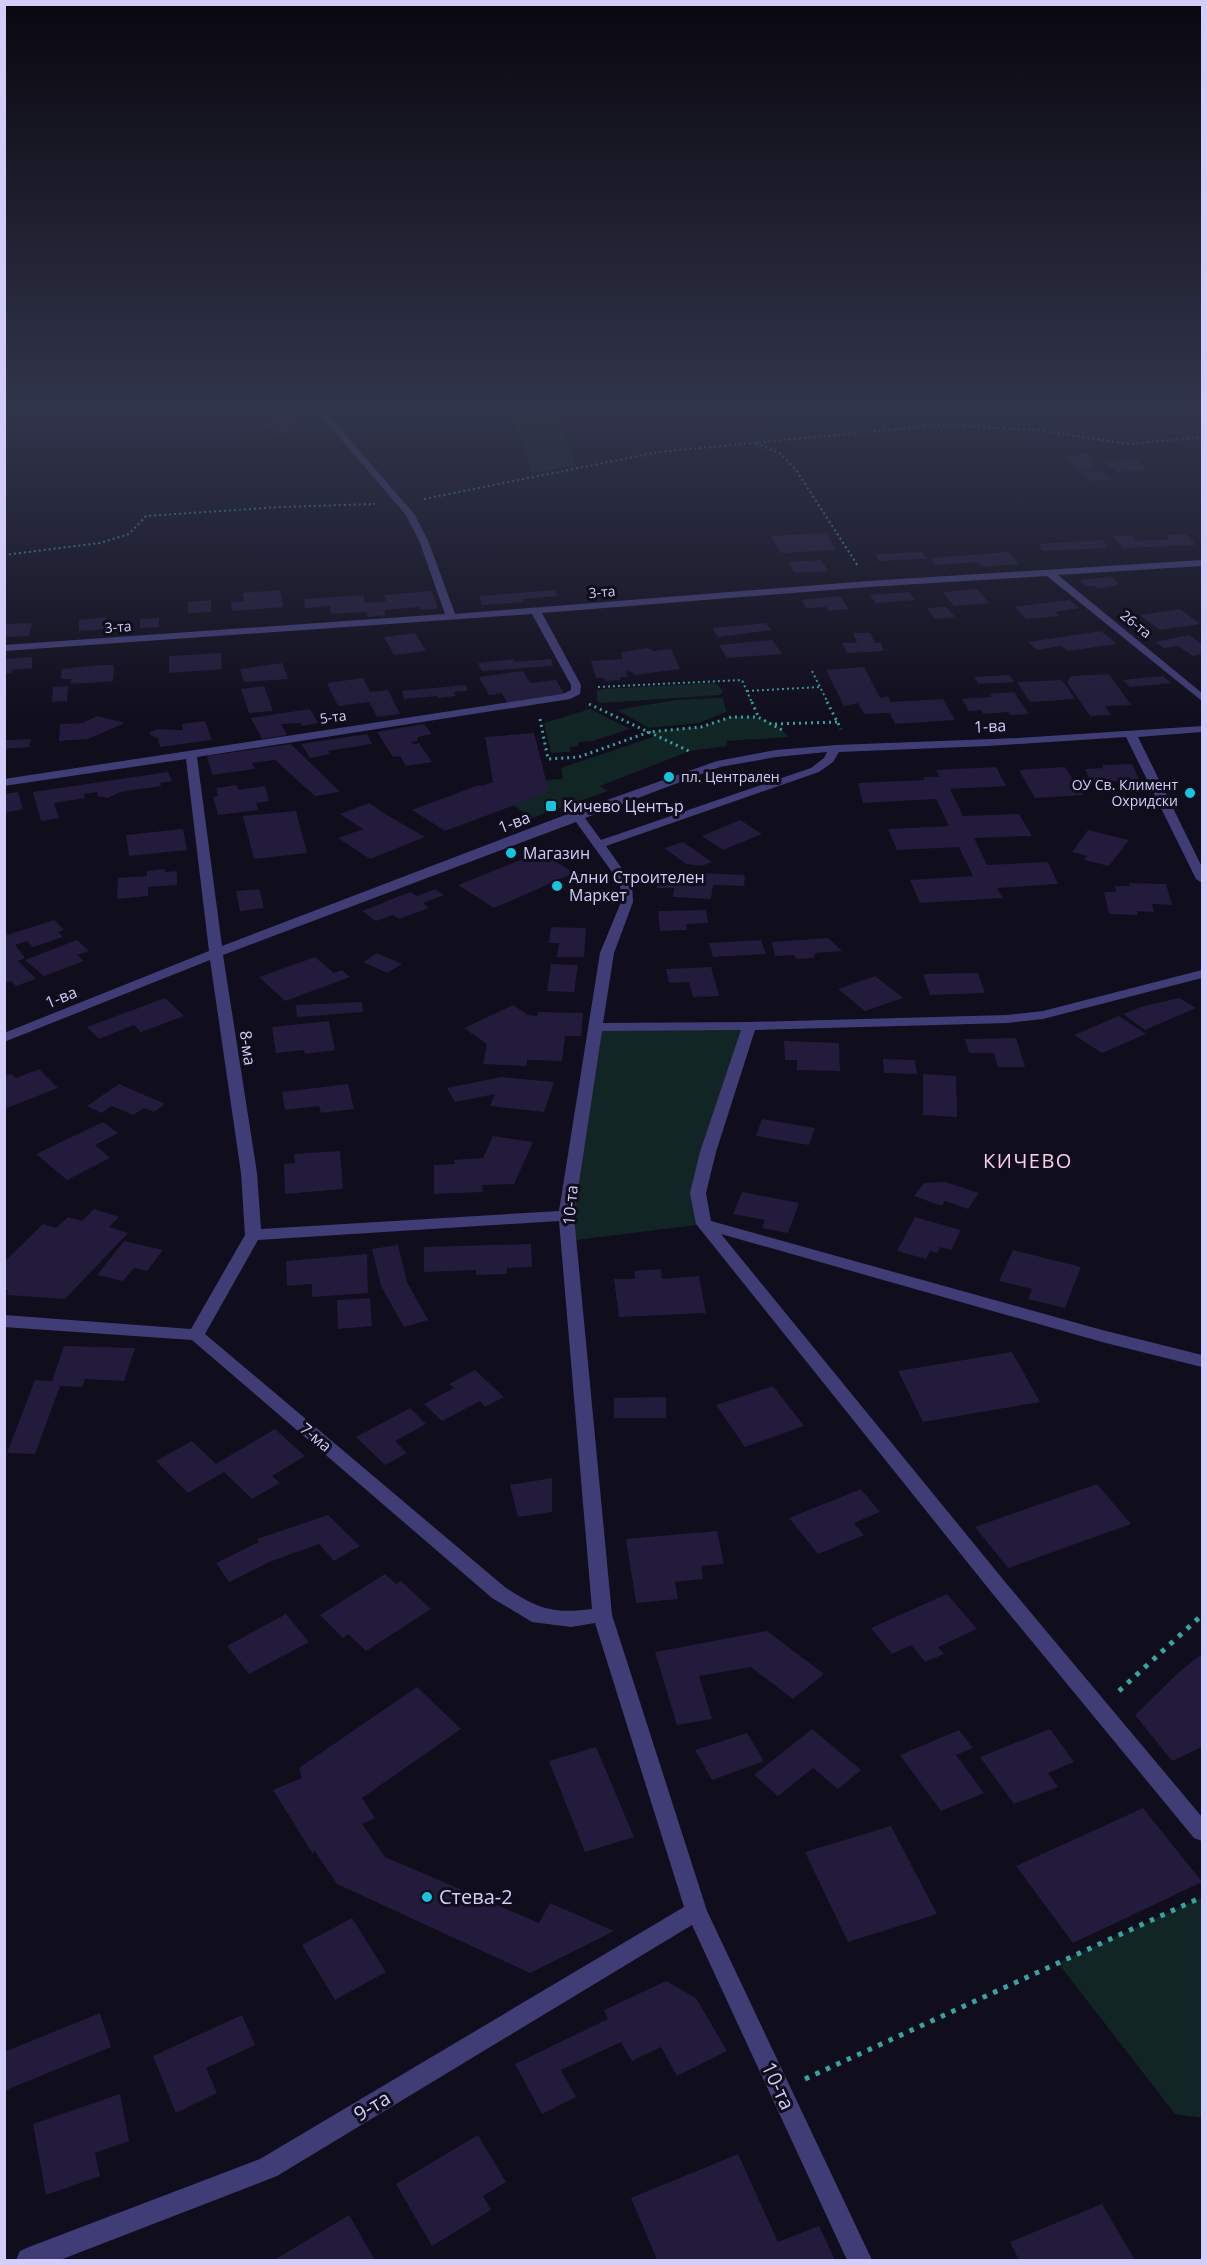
<svg xmlns="http://www.w3.org/2000/svg" width="1207" height="2265" viewBox="0 0 1207 2265" font-family="'Open Sans',sans-serif">
<style>
.green{fill:#112525}
.building{fill:#221b3b}
.lines{fill:none;stroke-linecap:round;stroke-linejoin:round}
.path-far2{stroke:#39a39f;stroke-width:2;stroke-dasharray:2 3;stroke-linecap:butt}
.path-far1{stroke:#39a39f;stroke-width:3;stroke-dasharray:2 4;stroke-linecap:butt}
.path{stroke:#39a39f;stroke-width:5;stroke-dasharray:4.5 7;stroke-linecap:butt}
.minor{fill:#403d76;fill-rule:evenodd}
.poi-dot{fill:#16c5dd;stroke:#100d1c;stroke-width:2}
.labels{text-anchor:middle;stroke-width:6;stroke-linejoin:round;paint-order:stroke}
.far-street-label{font-size:14px;fill:#d3cdfa;stroke:#100d1c}
.far-poi-label{font-size:14px;fill:#d3cdfa;stroke:#100d1c;text-anchor:start}
.street-label{font-size:16px;fill:#d3cdfa;stroke:#100d1c}
.poi-label{font-size:16px;fill:#d3cdfa;stroke:#100d1c;text-anchor:start}
.quarter-label{font-size:20px;letter-spacing:1.5px;fill:#facfea;stroke:#100d1c}
.near-poi-label{font-size:20px;fill:#d3cdfa;stroke:#100d1c;text-anchor:start}
.near-street-label{font-size:20px;fill:#d3cdfa;stroke:#100d1c}
</style>
<rect width="100%" height="100%" fill="#100d1c"/>
<!-- green -->
<path class="green" d="M 556,410 L 576,465 L 532,474 L 512,413 Z
M 712,683 L 718,685 L 723,692 L 719,695 L 600,703 L 597,700 L 597,691 L 605,689 Z
M 723,698 L 726,712 L 698,723 L 649,728 L 617,710 L 676,700 Z
M 590,709 L 630,729 L 592,741 L 579,742 L 578,746 L 570,747 L 570,752 L 551,753 L 544,723 Z
M 731,717 C 753,717 775,717 788,737 L 726,741 L 727,746 L 690,751 L 600,786 L 608,791 L 532,818 L 513,805 L 549,792 L 545,780 L 563,779 L 561,768 L 656,736 L 649,732 L 701,727 Z
M 749,1026 L 708,1152 L 704,1224 L 568,1241 L 596,1027 Z
M 1202,1897 L 1202,2118 L 1175,2114 L 1058,1963 Z"/>
<!-- building -->
<path class="building" d="M 288,417 L 293,421 L 301,420 L 305,423 L 298,424 L 304,429 L 279,434 L 263,422 Z
M 1088,454 L 1095,461 L 1089,461 L 1097,469 L 1076,470 L 1063,456 Z
M 1135,459 L 1148,469 L 1117,472 L 1104,462 Z
M 1103,471 L 1110,480 L 1089,481 L 1081,472 Z
M 826,533 L 836,550 L 780,553 L 771,536 Z
M 1186,534 L 1196,545 L 1123,548 L 1113,536 L 1131,535 L 1137,541 L 1169,539 L 1166,535 Z
M 1102,540 L 1107,548 L 1043,551 L 1039,544 Z
M 922,552 L 927,559 L 879,561 L 875,554 Z
M 1009,552 L 1019,564 L 982,567 L 978,562 L 935,565 L 930,558 Z
M 822,560 L 828,571 L 794,573 L 788,562 Z
M 1113,577 L 1119,585 L 1097,589 L 1094,586 L 1086,586 L 1080,580 Z
M 977,589 L 989,603 L 954,606 L 943,592 Z
M 280,590 L 283,607 L 232,611 L 231,602 L 244,601 L 243,593 Z
M 554,590 L 558,596 L 523,599 L 523,602 L 482,605 L 479,596 Z
M 432,591 L 438,609 L 421,610 L 419,607 L 384,610 L 386,615 L 368,617 L 366,612 L 331,614 L 330,606 L 305,608 L 304,599 L 363,595 L 365,603 L 386,601 L 384,595 Z
M 909,592 L 915,600 L 876,603 L 870,595 Z
M 840,596 L 849,609 L 829,611 L 826,607 L 806,608 L 801,600 Z
M 211,600 L 211,612 L 188,613 L 188,602 Z
M 1069,600 L 1080,608 L 1055,612 L 1059,616 L 1026,619 L 1015,607 Z
M 946,607 L 955,617 L 935,619 L 927,608 Z
M 1180,609 L 1200,624 L 1160,630 L 1140,615 Z
M 106,617 L 106,629 L 79,631 L 79,620 Z
M 159,618 L 159,627 L 140,628 L 140,619 Z
M 32,623 L 29,636 L 4,637 L 4,624 Z
M 766,623 L 771,630 L 718,637 L 712,628 Z
M 1101,631 L 1117,644 L 1068,651 L 1061,646 L 1037,650 L 1028,642 Z
M 415,633 L 426,651 L 394,655 L 384,637 Z
M 853,633 L 870,633 L 875,643 L 881,643 L 884,651 L 847,653 L 842,643 L 857,643 Z
M 1189,635 L 1202,644 L 1202,654 L 1193,656 L 1178,646 L 1164,648 L 1155,642 Z
M 772,640 L 782,654 L 727,658 L 719,645 Z
M 648,648 L 654,651 L 671,649 L 680,669 L 634,675 L 632,672 L 626,671 L 628,677 L 620,677 L 621,680 L 605,681 L 604,678 L 596,678 L 591,661 L 623,659 L 621,654 L 623,652 Z
M 221,653 L 222,669 L 169,673 L 169,656 Z
M 32,657 L 32,668 L 12,670 L 12,673 L 4,674 L 4,659 Z
M 514,659 L 514,662 L 551,659 L 553,666 L 482,671 L 478,663 Z
M 282,663 L 288,679 L 244,682 L 240,669 Z
M 100,665 L 114,665 L 113,681 L 71,684 L 71,679 L 61,679 L 62,669 Z
M 864,667 L 880,698 L 888,696 L 891,702 L 943,699 L 955,720 L 895,724 L 890,713 L 864,714 L 858,703 L 844,706 L 826,670 Z
M 523,671 L 530,683 L 556,680 L 565,695 L 507,703 L 502,693 L 489,695 L 479,677 Z
M 1109,674 L 1131,705 L 1105,706 L 1111,715 L 1090,716 L 1067,682 L 1071,676 Z
M 1009,675 L 1014,682 L 978,684 L 974,677 Z
M 1163,676 L 1171,683 L 1130,687 L 1123,680 Z
M 363,678 L 370,692 L 388,690 L 400,714 L 377,717 L 369,702 L 338,706 L 327,683 Z
M 1062,680 L 1075,699 L 1030,702 L 1017,682 Z
M 466,685 L 468,691 L 454,692 L 456,696 L 438,698 L 437,696 L 404,699 L 402,691 Z
M 68,686 L 67,701 L 52,702 L 53,687 Z
M 264,686 L 273,711 L 249,713 L 241,689 Z
M 1014,692 L 1029,714 L 1010,715 L 1008,712 L 983,714 L 981,710 L 969,711 L 962,699 L 992,697 L 990,694 Z
M 310,709 L 318,723 L 302,726 L 301,723 L 281,724 L 287,735 L 262,739 L 251,718 Z
M 97,716 L 125,723 L 88,739 L 59,741 L 60,724 L 83,723 Z
M 205,721 L 212,740 L 160,747 L 158,738 L 150,735 L 150,732 L 157,729 L 183,730 L 182,724 Z
M 424,724 L 432,734 L 418,737 L 417,741 L 411,742 L 413,744 L 419,743 L 432,762 L 406,766 L 400,756 L 393,757 L 377,732 Z
M 534,733 L 549,792 L 445,831 L 412,810 L 479,785 L 482,786 L 493,782 L 485,737 Z
M 367,734 L 372,744 L 328,751 L 330,754 L 310,758 L 301,744 Z
M 31,739 L 29,747 L 4,749 L 4,740 Z
M 291,744 L 340,792 L 315,796 L 275,760 L 252,763 L 255,769 L 212,775 L 207,756 Z
M 1132,764 L 1140,781 L 1091,782 L 1085,769 L 1103,768 L 1102,765 Z
M 996,767 L 1006,786 L 950,789 L 963,816 L 1019,814 L 1032,836 L 974,838 L 987,865 L 1048,862 L 1058,884 L 997,888 L 1003,898 L 920,903 L 910,880 L 973,876 L 959,847 L 897,850 L 888,829 L 949,826 L 936,799 L 863,803 L 858,783 L 925,780 L 923,777 L 939,777 L 936,770 Z
M 1065,767 L 1083,795 L 1035,798 L 1019,770 Z
M 168,772 L 172,781 L 160,783 L 161,786 L 120,792 L 108,798 L 98,796 L 97,792 L 84,794 L 85,798 L 54,803 L 59,818 L 41,821 L 33,792 Z
M 237,785 L 238,790 L 265,786 L 269,801 L 256,803 L 258,810 L 218,815 L 213,797 L 218,796 L 216,788 Z
M 18,792 L 23,809 L 4,813 L 4,794 Z
M 369,803 L 392,818 L 425,837 L 370,859 L 338,838 L 363,829 L 340,814 Z
M 296,811 L 307,853 L 254,859 L 243,816 Z
M 740,820 L 762,834 L 723,850 L 702,836 Z
M 183,829 L 187,850 L 129,856 L 126,835 Z
M 1088,830 L 1129,840 L 1109,866 L 1084,860 L 1087,856 L 1072,852 Z
M 683,842 L 712,862 L 702,866 L 686,864 L 664,848 Z
M 541,852 L 574,873 L 494,908 L 458,885 Z
M 165,869 L 165,872 L 177,871 L 177,885 L 148,887 L 148,896 L 117,899 L 118,878 L 147,876 L 147,871 Z
M 659,871 L 745,875 L 744,886 L 713,885 L 711,899 L 673,897 L 674,888 L 657,888 Z
M 1129,883 L 1166,884 L 1172,905 L 1152,904 L 1154,912 L 1137,911 L 1138,915 L 1109,914 L 1104,892 L 1116,892 L 1115,886 L 1130,886 Z
M 259,889 L 264,908 L 240,911 L 236,891 Z
M 435,889 L 444,895 L 423,903 L 429,908 L 399,919 L 393,915 L 376,921 L 362,911 L 410,892 L 417,896 Z
M 706,910 L 708,923 L 686,924 L 687,930 L 660,931 L 658,911 Z
M 54,920 L 64,930 L 58,932 L 63,937 L 33,947 L 27,941 L 15,945 L 25,958 L 18,961 L 36,979 L 16,986 L 11,981 L 5,983 L 4,936 Z
M 551,927 L 586,928 L 584,957 L 557,957 L 559,943 L 549,943 Z
M 828,938 L 842,951 L 815,953 L 814,958 L 797,959 L 794,955 L 775,956 L 772,942 Z
M 77,940 L 89,951 L 77,955 L 84,961 L 44,976 L 25,960 Z
M 761,940 L 766,954 L 713,957 L 709,943 Z
M 377,953 L 402,964 L 387,973 L 363,962 Z
M 315,957 L 334,973 L 342,970 L 350,977 L 285,1001 L 259,977 Z
M 551,964 L 578,965 L 574,992 L 547,991 Z
M 711,967 L 719,996 L 693,997 L 689,982 L 669,983 L 666,969 Z
M 978,973 L 985,993 L 930,995 L 923,974 Z
M 875,976 L 903,998 L 865,1011 L 838,989 Z
M 165,998 L 184,1016 L 141,1032 L 134,1025 L 99,1039 L 87,1027 Z
M 1179,998 L 1196,1008 L 1145,1030 L 1123,1014 L 1141,1007 Z
M 362,1002 L 363,1012 L 297,1017 L 296,1005 Z
M 513,1005 L 528,1015 L 538,1016 L 538,1012 L 583,1013 L 581,1036 L 565,1036 L 562,1061 L 527,1060 L 527,1066 L 483,1064 L 487,1044 L 464,1028 Z
M 1119,1016 L 1146,1034 L 1102,1053 L 1074,1035 Z
M 329,1021 L 335,1050 L 305,1054 L 304,1050 L 276,1053 L 272,1027 Z
M 1016,1038 L 1025,1067 L 998,1067 L 994,1053 L 969,1053 L 965,1039 Z
M 784,1041 L 839,1043 L 840,1071 L 797,1070 L 797,1060 L 785,1060 Z
M 883,1059 L 915,1060 L 917,1074 L 884,1073 Z
M 39,1069 L 58,1088 L 4,1109 L 4,1076 L 11,1074 L 16,1078 Z
M 923,1074 L 956,1076 L 957,1117 L 923,1115 Z
M 501,1077 L 554,1082 L 544,1112 L 490,1106 L 495,1094 L 455,1102 L 447,1088 Z
M 119,1084 L 165,1104 L 154,1112 L 144,1108 L 133,1115 L 112,1106 L 101,1113 L 87,1106 Z
M 348,1084 L 354,1109 L 321,1113 L 319,1106 L 285,1110 L 282,1092 Z
M 762,1119 L 815,1128 L 809,1145 L 756,1136 Z
M 103,1122 L 118,1133 L 95,1145 L 110,1158 L 67,1180 L 36,1154 Z
M 493,1136 L 533,1142 L 514,1184 L 482,1185 L 483,1192 L 434,1194 L 434,1165 L 455,1164 L 454,1160 L 483,1158 Z
M 340,1151 L 343,1189 L 285,1194 L 284,1164 L 295,1163 L 294,1154 Z
M 945,1182 L 979,1193 L 968,1209 L 945,1201 L 942,1206 L 914,1196 L 924,1183 Z
M 742,1192 L 799,1203 L 788,1233 L 762,1228 L 765,1220 L 733,1214 Z
M 94,1209 L 119,1217 L 109,1227 L 128,1233 L 65,1299 L 7,1295 L 8,1290 L 4,1290 L 4,1262 L 43,1224 L 56,1228 L 68,1217 L 82,1221 Z
M 915,1217 L 961,1230 L 951,1250 L 940,1247 L 937,1253 L 930,1251 L 926,1259 L 897,1251 Z
M 124,1241 L 163,1250 L 147,1271 L 134,1268 L 123,1281 L 97,1275 Z
M 531,1244 L 532,1267 L 507,1268 L 507,1274 L 476,1275 L 476,1270 L 424,1272 L 424,1247 Z
M 398,1245 L 407,1282 L 428,1320 L 404,1327 L 381,1286 L 372,1249 Z
M 1013,1250 L 1081,1267 L 1065,1308 L 1028,1299 L 1032,1289 L 999,1281 Z
M 367,1254 L 368,1293 L 312,1297 L 312,1284 L 287,1286 L 286,1261 Z
M 661,1269 L 662,1279 L 699,1276 L 706,1313 L 619,1317 L 614,1279 L 635,1279 L 634,1271 Z
M 370,1298 L 372,1326 L 338,1329 L 337,1300 Z
M 64,1346 L 135,1348 L 124,1381 L 85,1379 L 82,1387 L 60,1386 L 35,1454 L 7,1453 L 35,1380 L 52,1381 Z
M 1012,1352 L 1040,1402 L 923,1422 L 898,1371 Z
M 475,1370 L 504,1397 L 485,1407 L 480,1401 L 442,1421 L 424,1404 L 454,1388 L 449,1384 Z
M 773,1386 L 804,1426 L 745,1447 L 716,1405 Z
M 666,1397 L 666,1418 L 614,1418 L 614,1398 Z
M 410,1408 L 426,1424 L 395,1441 L 407,1453 L 385,1465 L 356,1437 Z
M 275,1429 L 305,1456 L 272,1476 L 280,1483 L 252,1499 L 224,1472 L 188,1493 L 156,1461 L 192,1441 L 216,1464 Z
M 552,1478 L 552,1512 L 518,1517 L 510,1485 Z
M 1097,1484 L 1131,1524 L 1008,1568 L 975,1527 Z
M 861,1489 L 880,1512 L 854,1523 L 864,1535 L 818,1554 L 789,1518 Z
M 328,1515 L 360,1546 L 334,1561 L 319,1544 L 269,1562 L 229,1582 L 216,1563 L 259,1542 L 257,1539 Z
M 717,1531 L 724,1564 L 701,1566 L 703,1579 L 675,1582 L 678,1599 L 636,1603 L 626,1539 Z
M 385,1574 L 396,1584 L 401,1581 L 431,1609 L 366,1651 L 348,1634 L 343,1638 L 320,1615 Z
M 947,1594 L 977,1629 L 938,1647 L 944,1654 L 925,1662 L 911,1645 L 892,1654 L 871,1628 Z
M 286,1614 L 309,1642 L 249,1674 L 227,1646 Z
M 767,1631 L 824,1674 L 793,1699 L 751,1667 L 699,1676 L 712,1719 L 677,1725 L 655,1652 Z
M 1202,1654 L 1202,1747 L 1172,1761 L 1135,1715 L 1179,1672 Z
M 417,1687 L 461,1729 L 362,1798 L 375,1818 L 362,1824 L 385,1857 L 539,1923 L 550,1903 L 614,1931 L 530,1973 L 337,1884 L 314,1850 L 313,1854 L 273,1790 L 302,1778 L 299,1768 Z
M 812,1729 L 861,1770 L 838,1789 L 813,1768 L 778,1796 L 754,1775 Z
M 1050,1729 L 1074,1762 L 1048,1773 L 1058,1787 L 1014,1804 L 980,1757 Z
M 959,1730 L 973,1748 L 956,1755 L 984,1793 L 941,1811 L 900,1755 Z
M 747,1733 L 764,1761 L 712,1780 L 695,1750 Z
M 596,1747 L 634,1837 L 585,1852 L 549,1761 Z
M 1143,1808 L 1202,1882 L 1073,1943 L 1016,1866 Z
M 891,1826 L 937,1914 L 848,1942 L 805,1852 Z
M 352,1918 L 386,1972 L 335,2000 L 302,1945 Z
M 666,1981 L 696,1998 L 727,2051 L 677,2076 L 661,2047 L 632,2061 L 621,2042 L 561,2070 L 576,2097 L 542,2114 L 515,2064 L 608,2019 L 604,2010 Z
M 100,2013 L 111,2047 L 4,2091 L 4,2052 Z
M 242,2015 L 255,2045 L 206,2068 L 217,2093 L 176,2113 L 153,2056 Z
M 120,2094 L 129,2141 L 95,2153 L 100,2176 L 46,2195 L 33,2124 Z
M 478,2135 L 506,2182 L 483,2196 L 491,2210 L 432,2246 L 396,2184 Z
M 738,2154 L 778,2242 L 819,2226 L 835,2260 L 657,2260 L 631,2198 Z
M 1102,2204 L 1135,2260 L 1019,2260 L 1010,2242 Z
M 349,2215 L 375,2260 L 274,2260 Z"/>
<g class="lines">
<!-- path-far2 -->
<path class="path-far2" d="M 756,443 L 781,454 L 796,470 L 858,566
M 424,499 L 658,452 L 941,425 L 1037,430 L 1129,444 L 1202,437
M 4,555 L 100,543 L 129,534 L 146,516 L 280,507 L 375,504
M 812,671 L 828,703
M 598,687 L 742,680 L 752,703
M 747,691 L 820,687"/>
<!-- path-far1 -->
<path class="path-far1" d="M 752,702 L 758,716
M 827,702 L 841,729
M 589,704 L 691,752
M 540,719 L 548,759 L 579,757 L 649,732 L 701,727 L 731,717 L 758,717 L 784,731
M 775,724 L 838,722"/>
<!-- path -->
<path class="path" d="M 1119,1691 L 1202,1615
M 805,2079 L 1202,1897"/>
<!-- minor -->
<path class="minor" d="M 316,410 L 324,410 L 415,515 L 429,543 L 455,614 L 868,581 L 1202,560 L 1202,566 L 1058,575 L 1202,693 L 1202,701 L 1047,576 L 868,587 L 542,613 L 581,685 L 580,694 L 570,699 L 197,757 L 222,946 L 573,812 L 717,761 L 776,750 L 836,745 L 1018,738 L 1202,726 L 1202,732 L 1138,737 L 1202,867 L 1202,883 L 1196,879 L 1126,737 L 988,746 L 839,752 L 833,762 L 819,772 L 606,846 L 632,883 L 633,902 L 614,953 L 603,1023 L 749,1022 L 1008,1015 L 1043,1011 L 1202,970 L 1202,978 L 1043,1019 L 1008,1023 L 755,1030 L 716,1152 L 706,1193 L 711,1221 L 1102,1330 L 1202,1355 L 1202,1367 L 1102,1342 L 721,1234 L 1006,1583 L 1202,1817 L 1202,1841 L 1194,1838 L 992,1593 L 696,1224 L 690,1193 L 700,1152 L 741,1030 L 602,1031 L 574,1216 L 612,1615 L 707,1911 L 872,2260 L 847,2260 L 692,1925 L 277,2176 L 60,2260 L 16,2260 L 20,2251 L 29,2247 L 260,2159 L 684,1907 L 595,1623 L 571,1627 L 532,1622 L 492,1598 L 192,1340 L 4,1327 L 4,1315 L 191,1329 L 245,1235 L 241,1173 L 210,960 L 4,1042 L 4,1033 L 209,951 L 186,759 L 4,786 L 4,779 L 563,694 L 571,690 L 571,685 L 532,614 L 4,651 L 4,645 L 445,614 L 420,543 L 406,515 ZM 827,752 L 824,758 L 811,768 L 601,840 L 585,818 L 720,767 L 776,757 ZM 576,822 L 620,883 L 621,902 L 600,953 L 559,1211 L 261,1229 L 257,1173 L 223,955 ZM 559,1221 L 592,1609 C 552,1614 539,1609 506,1588 L 205,1334 L 258,1240 Z"/>
</g>
<!-- sky -->
<linearGradient id="sky" x2="0" y2="1"><stop stop-color="#09070f"/><stop offset="0.56" stop-color="#31354b"/><stop offset="1" stop-color="#31354b" stop-opacity="0"/></linearGradient>
<rect width="1207" height="727" fill="url(#sky)"/>
<!-- markers -->
<g class="poi-dot">
<circle cx="669" cy="777" r="6"/>
<circle cx="1190" cy="793" r="6"/>
<rect x="545" y="800" width="12" height="12" rx="3"/>
<circle cx="511" cy="853" r="6"/>
<circle cx="557" cy="886" r="6"/>
<circle cx="427" cy="1897" r="6"/>
</g>
<g class="labels">
<!-- far-street labels -->
<g class="far-street-label">
<text transform="translate(602 592) rotate(-5)" y="5">3-та</text>
<text transform="translate(1136 624) rotate(39)" y="5">26-та</text>
<text transform="translate(118 627) rotate(-4)" y="5">3-та</text>
<text transform="translate(333 717) rotate(-8)" y="5">5-та</text>
</g>
<!-- far-poi labels -->
<g class="far-poi-label">
<text x="681" y="782">пл. Централен</text>
<text x="1178" y="790" text-anchor="end">ОУ Св. Климент<tspan x="1178" dy="16">Охридски</tspan></text>
</g>
<!-- street labels -->
<g class="street-label">
<text transform="translate(990 726) rotate(-3)" y="6">1-ва</text>
<text transform="translate(514 822) rotate(-21)" y="6">1-ва</text>
<text transform="translate(61 997) rotate(-22)" y="6">1-ва</text>
<text transform="translate(248 1048) rotate(82)" y="6">8-ма</text>
<text transform="translate(570 1205) rotate(-85)" y="6">10-та</text>
<text transform="translate(316 1437) rotate(40)" y="6">7-ма</text>
</g>
<!-- poi labels -->
<g class="poi-label">
<text x="563" y="812">Кичево Център</text>
<text x="523" y="859">Магазин</text>
<text x="569" y="883">Ални Строителен<tspan x="569" dy="18">Маркет</tspan></text>
</g>
<!-- quarter labels -->
<g class="quarter-label">
<text x="1028" y="1168">КИЧЕВО</text>
</g>
<!-- near-poi labels -->
<g class="near-poi-label">
<text x="439" y="1904">Стева-2</text>
</g>
<!-- near-street labels -->
<g class="near-street-label">
<text transform="translate(778 2086) rotate(65)" y="7">10-та</text>
<text transform="translate(372 2106) rotate(-31)" y="7">9-та</text>
</g>
</g>
<!-- border -->
<rect width="1207" height="2265" fill="none" stroke="#d3cdfa" stroke-width="12"/>
</svg>
